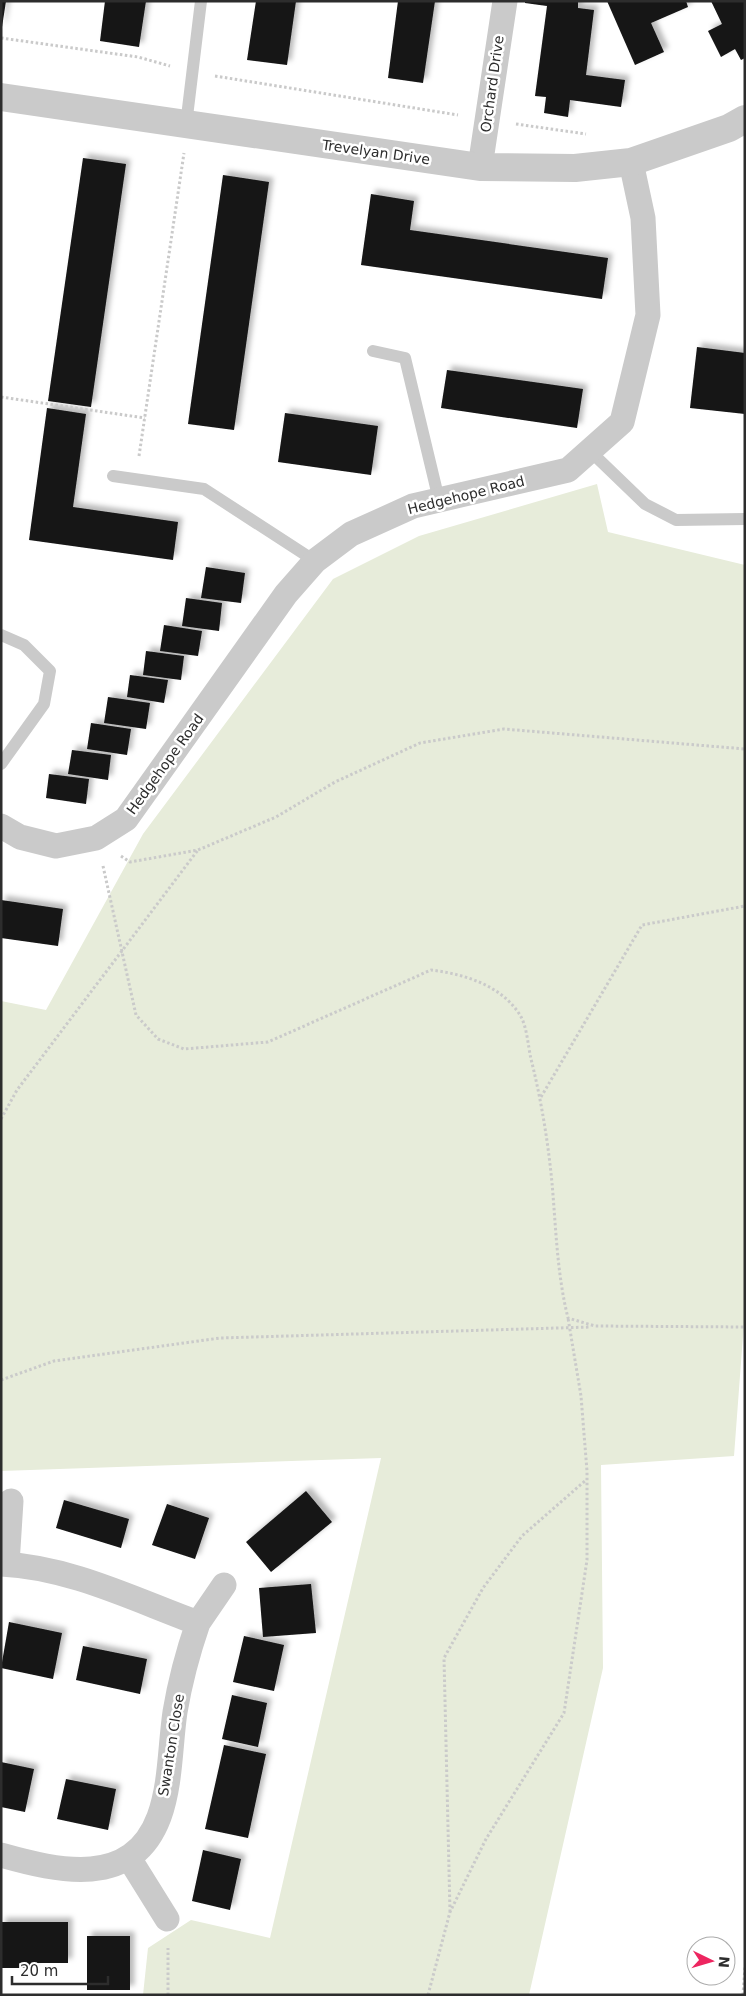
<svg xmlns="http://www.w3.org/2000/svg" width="746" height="1996" viewBox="0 0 746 1996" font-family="'DejaVu Sans',sans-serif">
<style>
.green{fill:#e7ecda}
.building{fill:#141414;filter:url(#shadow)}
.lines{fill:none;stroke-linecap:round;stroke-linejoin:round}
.path{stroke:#cacaca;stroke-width:3;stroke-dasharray:2.5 2.5;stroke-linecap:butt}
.service{stroke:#cacaca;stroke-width:12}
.minor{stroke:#cacaca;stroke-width:25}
.tertiary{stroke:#cacaca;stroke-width:28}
.labels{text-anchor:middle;stroke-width:5;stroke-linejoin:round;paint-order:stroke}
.street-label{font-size:14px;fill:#2d2d2d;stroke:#fff}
</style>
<defs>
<filter id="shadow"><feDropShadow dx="4.5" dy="-4.5" stdDeviation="2.5" flood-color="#0004"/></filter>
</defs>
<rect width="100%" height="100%" fill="#fff"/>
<!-- green -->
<path class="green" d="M 597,484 L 608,532 L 745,565 L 745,1309 L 734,1456 L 601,1465 L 603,1668 L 529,1995 L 143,1995 L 148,1948 L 191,1920 L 270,1938 L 381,1458 L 1,1471 L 1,1001 L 46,1010 L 143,834 L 333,579 L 419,536 Z"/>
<!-- building -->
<path class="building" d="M 1,1 L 6,1 L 2,27 L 1,27 Z
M 105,1 L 146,1 L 139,47 L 100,41 Z
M 256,1 L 296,1 L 287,65 L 247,60 Z
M 398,1 L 435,1 L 423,83 L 388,78 Z
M 525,1 L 578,1 L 578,8 L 594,10 L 586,75 L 625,80 L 621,107 L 570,100 L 568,117 L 544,113 L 546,97 L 535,96 L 547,6 L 525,3 Z
M 607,1 L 686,1 L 688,7 L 651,23 L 664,52 L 635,65 Z
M 711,1 L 745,1 L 745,58 L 741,60 L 735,49 L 721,57 L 708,31 L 722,24 Z
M 83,158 L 126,164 L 91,407 L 48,401 Z
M 223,175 L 269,182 L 234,430 L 188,424 Z
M 371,194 L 414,201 L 410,230 L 608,258 L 602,299 L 361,265 Z
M 697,347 L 745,353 L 745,414 L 690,408 Z
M 447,370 L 583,389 L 577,428 L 441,408 Z
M 47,408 L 86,414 L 73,507 L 178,522 L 173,560 L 29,540 Z
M 285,413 L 378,426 L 371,475 L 278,462 Z
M 206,567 L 245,573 L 241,603 L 201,598 Z
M 186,598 L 222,603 L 219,631 L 182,626 Z
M 164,625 L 202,631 L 198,656 L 160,651 Z
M 146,651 L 184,656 L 181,680 L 143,675 Z
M 130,675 L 168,680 L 164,703 L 127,697 Z
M 108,697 L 150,703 L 146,729 L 104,723 Z
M 91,723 L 131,729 L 127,755 L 87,749 Z
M 72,750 L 111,755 L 108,780 L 68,774 Z
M 49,774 L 89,779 L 86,804 L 46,798 Z
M 1,900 L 63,909 L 58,946 L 1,938 Z
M 306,1491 L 332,1522 L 271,1572 L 246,1542 Z
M 64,1500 L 129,1519 L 121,1548 L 56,1528 Z
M 167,1504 L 209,1518 L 195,1559 L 152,1545 Z
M 311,1584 L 316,1633 L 263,1637 L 259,1588 Z
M 9,1622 L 62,1633 L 53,1679 L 1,1668 Z
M 244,1636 L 284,1645 L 274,1691 L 233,1682 Z
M 83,1646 L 147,1659 L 140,1694 L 76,1680 Z
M 232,1695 L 267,1703 L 258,1747 L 222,1739 Z
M 224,1745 L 266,1754 L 248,1838 L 205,1829 Z
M 1,1762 L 34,1769 L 25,1812 L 1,1807 Z
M 66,1779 L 116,1789 L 108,1830 L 57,1819 Z
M 203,1850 L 241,1859 L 230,1910 L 192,1901 Z
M 1,1922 L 68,1922 L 68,1963 L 34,1963 L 34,1968 L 1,1968 Z
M 87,1936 L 130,1936 L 130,1990 L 87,1990 Z"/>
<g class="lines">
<!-- path -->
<path class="path" d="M 1,38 L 138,57 L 170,66
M 215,76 L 458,115
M 516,124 L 586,134
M 1,397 L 145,418
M 139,456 L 184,153
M 121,856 L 130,862 L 198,850 L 276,817 L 335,782 L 420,743 L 504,729 L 745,749
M 103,866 L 136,1015 L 158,1039 L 184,1049 L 268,1042 L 431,970 C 464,974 501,985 520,1015 C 527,1026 528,1046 531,1059 C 541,1099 548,1141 552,1183 C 556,1228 557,1274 568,1318 L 595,1326 L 745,1327
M 541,1097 L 642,925 L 745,906
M 1,1119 L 17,1090 L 198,850
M 1,1380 L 54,1361 L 220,1338 L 591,1327
M 450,1912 L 444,1658 L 483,1588 L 522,1536 L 586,1480
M 168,1995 L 168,1948
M 428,1995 L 450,1912 L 486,1839 L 564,1713 L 587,1560 L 587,1471 L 581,1396 L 568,1318
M 743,1995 L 745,1966"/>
<!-- service -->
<path class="service" d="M 186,125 L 201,1
M 373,351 L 405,358 L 439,500
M 590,451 L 645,504 L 676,520 L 745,519
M 113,476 L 204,489 L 315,561
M 1,635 L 24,645 L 50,671 L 44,704 L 1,764"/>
<!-- minor -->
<path class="minor" d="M 480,167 L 505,1
M 1,826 L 20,837 L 56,846 L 96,838 L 126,819 L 286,594 L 315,561 L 351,534 L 413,506 L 568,470 L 622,422 L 648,315 L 643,218 L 631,162
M 1,1564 C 70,1567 135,1600 198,1623 C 188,1652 180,1682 175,1712 C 170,1746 171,1784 159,1817 C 132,1889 58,1871 1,1855
M 7,1564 L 11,1501
M 198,1623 L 224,1585
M 129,1858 L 167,1919"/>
<!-- tertiary -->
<path class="tertiary" d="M 1,97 L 480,167 L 575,168 L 631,162 L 729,128 L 745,119"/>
</g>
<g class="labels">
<!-- street labels -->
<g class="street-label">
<text transform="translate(492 84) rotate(-82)" y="5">Orchard Drive</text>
<text transform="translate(376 152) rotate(8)" y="5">Trevelyan Drive</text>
<text transform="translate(466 495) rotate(-14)" y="5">Hedgehope Road</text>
<text transform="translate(165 764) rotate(-54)" y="5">Hedgehope Road</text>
<text transform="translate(171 1745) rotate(-81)" y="5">Swanton Close</text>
</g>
</g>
<!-- border -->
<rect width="746" height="1996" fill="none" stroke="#2d2d2d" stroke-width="5"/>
<!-- north arrow -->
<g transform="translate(711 1961) rotate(95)"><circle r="24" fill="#ffffff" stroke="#ababab"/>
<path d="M0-4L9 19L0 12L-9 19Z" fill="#ed2660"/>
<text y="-8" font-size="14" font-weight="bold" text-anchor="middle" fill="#2d2d2d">N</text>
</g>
<!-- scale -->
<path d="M12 1976v8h96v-8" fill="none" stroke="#2d2d2d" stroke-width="2.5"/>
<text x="20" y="1976" font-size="15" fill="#2d2d2d" stroke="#ffffff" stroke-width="4" paint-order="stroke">20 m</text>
</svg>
